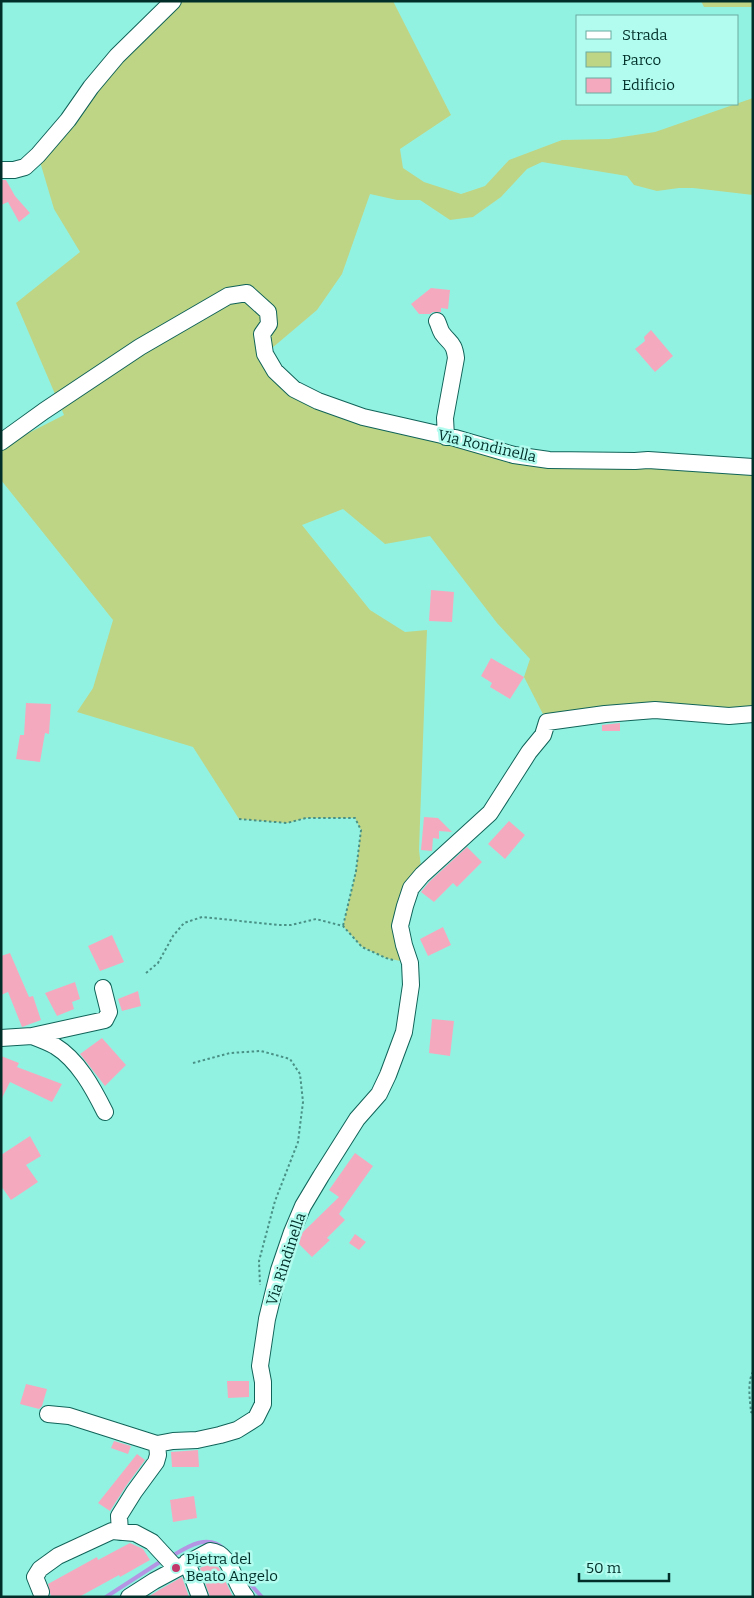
<svg xmlns="http://www.w3.org/2000/svg" width="754" height="1598" viewBox="0 0 754 1598" font-family="Bitter,serif">
<style>
.green{fill:#bed586}
.lines{fill:none;stroke-linecap:round;stroke-linejoin:round}
.stream{stroke:#b495e4;stroke-width:4}
.building{fill:#f5a9be}
.minor-casing{stroke:#106358;stroke-width:18}
.path{stroke:#499085;stroke-width:2;stroke-dasharray:2.5 2.5;stroke-linecap:butt}
.minor{stroke:#fff;stroke-width:16}
.poi-dot{fill:#c2376c;stroke:#b1fcee;stroke-width:2}
.labels{text-anchor:middle;stroke-width:5;stroke-linejoin:round;paint-order:stroke}
.street-label{font-size:15px;fill:#012e28;stroke:#b1fcee}
.poi-label{font-size:15px;fill:#012e28;stroke:#b1fcee;text-anchor:start}
</style>
<rect width="100%" height="100%" fill="#92f2e2"/>
<!-- green -->
<path class="green" d="M 173,1 L 393,1 L 451,115 L 400,149 L 403,168 L 424,182 L 461,194 L 485,186 L 509,160 L 562,140 L 609,139 L 655,132 L 753,98 L 753,195 L 693,188 L 679,188 L 657,191 L 634,185 L 627,176 L 542,162 L 527,169 L 501,197 L 473,217 L 450,220 L 420,200 L 397,200 L 370,194 L 342,274 L 317,310 L 265,354 L 294,389 L 514,455 L 753,467 L 753,714 L 699,713 L 547,722 L 524,677 L 530,659 L 497,623 L 430,536 L 385,544 L 343,509 L 302,525 L 370,610 L 405,632 L 427,630 L 419,850 L 422,875 L 405,906 L 410,963 L 386,958 L 362,947 L 343,926 L 356,871 L 361,830 L 355,818 L 306,818 L 287,823 L 239,819 L 193,747 L 77,712 L 93,688 L 113,620 L 1,480 L 1,447 L 64,415 L 16,303 L 80,252 L 54,209 L 38,155 Z
M 701,1 L 753,1 L 753,7 L 704,7 Z"/>
<g class="lines">
<!-- stream -->
<path class="stream" d="M 172,1556 C 187,1547 208,1533 224,1549
M 242,1575 L 262,1597
M 106,1597 L 163,1560"/>
</g>
<!-- building -->
<path class="building" d="M 1,180 L 6,180 L 15,196 L 30,213 L 19,222 L 8,202 L 1,205 Z
M 431,288 L 450,290 L 448,309 L 441,308 L 441,312 L 433,312 L 430,314 L 419,314 L 411,304 Z
M 651,330 L 673,356 L 655,372 L 635,349 L 645,341 L 644,337 Z
M 431,590 L 454,592 L 452,622 L 429,621 Z
M 491,658 L 524,677 L 510,699 L 490,687 L 492,683 L 481,676 Z
M 26,703 L 51,704 L 49,734 L 45,733 L 40,762 L 16,759 L 20,735 L 24,735 Z
M 620,723 L 620,731 L 602,731 L 602,725 Z
M 424,817 L 438,818 L 452,832 L 439,831 L 439,839 L 433,838 L 432,851 L 421,850 Z
M 509,821 L 525,835 L 505,859 L 488,844 Z
M 467,847 L 482,862 L 457,887 L 453,883 L 434,902 L 421,892 L 429,882 Z
M 443,927 L 451,945 L 428,956 L 420,939 Z
M 112,935 L 124,962 L 100,971 L 88,946 Z
M 10,953 L 29,997 L 33,996 L 41,1020 L 22,1027 L 8,992 L 1,995 L 1,956 Z
M 75,982 L 80,999 L 72,1002 L 74,1009 L 57,1016 L 45,993 Z
M 138,991 L 141,1006 L 122,1011 L 118,999 Z
M 432,1019 L 454,1021 L 450,1056 L 429,1053 Z
M 102,1038 L 126,1065 L 105,1086 L 80,1054 Z
M 1,1056 L 19,1063 L 17,1067 L 62,1084 L 52,1102 L 10,1082 L 1,1100 Z
M 30,1136 L 41,1156 L 26,1165 L 38,1182 L 11,1200 L 1,1186 L 1,1155 Z
M 355,1153 L 373,1166 L 339,1214 L 345,1220 L 327,1238 L 330,1240 L 312,1257 L 299,1244 L 301,1236 L 303,1232 L 339,1197 L 329,1190 Z
M 355,1234 L 366,1242 L 359,1250 L 349,1243 Z
M 227,1381 L 249,1381 L 249,1397 L 228,1398 Z
M 26,1384 L 47,1389 L 42,1406 L 39,1409 L 20,1404 Z
M 114,1441 L 131,1446 L 128,1454 L 111,1448 Z
M 198,1450 L 199,1467 L 172,1467 L 171,1452 Z
M 137,1454 L 145,1460 L 126,1486 L 110,1511 L 98,1503 Z
M 194,1496 L 197,1518 L 173,1522 L 170,1500 Z
M 130,1543 L 143,1549 L 150,1560 L 120,1577 L 119,1575 L 79,1597 L 51,1597 L 48,1584 L 97,1557 L 98,1560 Z
M 211,1562 L 219,1568 L 233,1597 L 210,1597 L 200,1568 Z
M 182,1577 L 189,1597 L 148,1597 L 159,1590 Z"/>
<g class="lines">
<defs>
<path id="minor" d="M 1,170 L 14,170 L 25,167 L 38,155 L 68,120 L 91,87 L 117,56 L 173,1
M 437,321 C 439,325 440,330 442,333 C 450,344 454,342 456,358 L 445,418 L 446,437
M 1,442 L 44,411 L 140,347 L 228,296 L 247,293 L 268,312 L 269,324 L 262,334 L 265,354 L 275,371 L 294,389 L 318,401 L 363,417 L 455,438 L 514,455 L 549,460 L 635,461 L 648,460 L 753,467
M 32,1036 C 40,1039 48,1042 55,1046 C 78,1060 93,1088 105,1112
M 1,1038 L 32,1036 L 105,1020 L 109,1012 L 103,988
M 48,1414 L 69,1416 L 157,1444 L 158,1455 L 156,1462 L 134,1492 L 119,1516 L 120,1532
M 157,1444 L 173,1441 L 197,1440 L 220,1435 L 237,1430 L 256,1418 L 263,1404 L 263,1382 L 260,1366 L 267,1319 L 279,1270 L 292,1232 L 303,1206 L 321,1176 L 357,1119 L 379,1094 L 388,1075 L 404,1032 L 411,985 L 410,963 L 404,945 L 400,926 L 405,906 L 411,888 L 422,875 L 490,813 L 529,752 L 543,735 L 547,722 L 605,714 L 655,710 L 729,716 L 753,714
M 187,1562 L 200,1597
M 41,1592 L 35,1577 L 40,1569 L 58,1556 L 112,1531 L 135,1533 L 152,1542 L 176,1568
M 129,1597 L 154,1581 L 210,1551 C 232,1553 233,1583 246,1597"/>
</defs>
<!-- minor casing -->
<use href="#minor" class="minor-casing"/>
<!-- path -->
<path class="path" d="M 239,819 L 287,823 L 306,818 L 355,818 L 361,830 L 356,871 L 343,926
M 146,973 L 158,963 L 173,936 L 184,923 L 202,917 L 279,925 L 291,925 L 316,919 L 343,926 L 362,947 L 386,958 L 393,960
M 193,1063 L 230,1053 L 261,1051 L 290,1059 L 300,1074 L 303,1102 L 298,1142 L 275,1201 L 259,1261 L 260,1285
M 753,1372 C 747,1382 750,1400 751,1412 L 753,1413"/>
<!-- minor -->
<use href="#minor" class="minor"/>
</g>
<!-- markers -->
<circle class="poi-dot" cx="176" cy="1568" r="5"/>
<g class="labels">
<!-- street labels -->
<g class="street-label">
<text transform="translate(487 446) rotate(13)" y="5">Via Rondinella</text>
<text transform="translate(286 1259) rotate(-72)" y="5">Via Rindinella</text>
</g>
<!-- poi labels -->
<g class="poi-label">
<text x="186" y="1564">Pietra del<tspan x="186" dy="17">Beato Angelo</tspan></text>
</g>
</g>
<!-- border -->
<rect width="754" height="1598" fill="none" stroke="#012e28" stroke-width="5"/>
<!-- legend -->
<rect x="576" y="15" width="162" height="90" fill="#b1fcee" stroke="#6baa9f"/>
<rect x="586" y="31" width="25" height="8" fill="#ffffff" stroke="#6baa9f"/>
<text x="622" y="40" font-size="15" fill="#012e28">Strada</text>
<rect x="586" y="52" width="25" height="15" fill="#bed586" stroke="#6baa9f"/>
<text x="622" y="65" font-size="15" fill="#012e28">Parco</text>
<rect x="586" y="78" width="25" height="15" fill="#f5a9be" stroke="#6baa9f"/>
<text x="622" y="90" font-size="15" fill="#012e28">Edificio</text>
<!-- scale -->
<path d="M579 1573v8h90v-8" fill="none" stroke="#012e28" stroke-width="2.5"/>
<text x="586" y="1573" font-size="15" fill="#012e28" stroke="#b1fcee" stroke-width="4" paint-order="stroke">50 m</text>
</svg>
